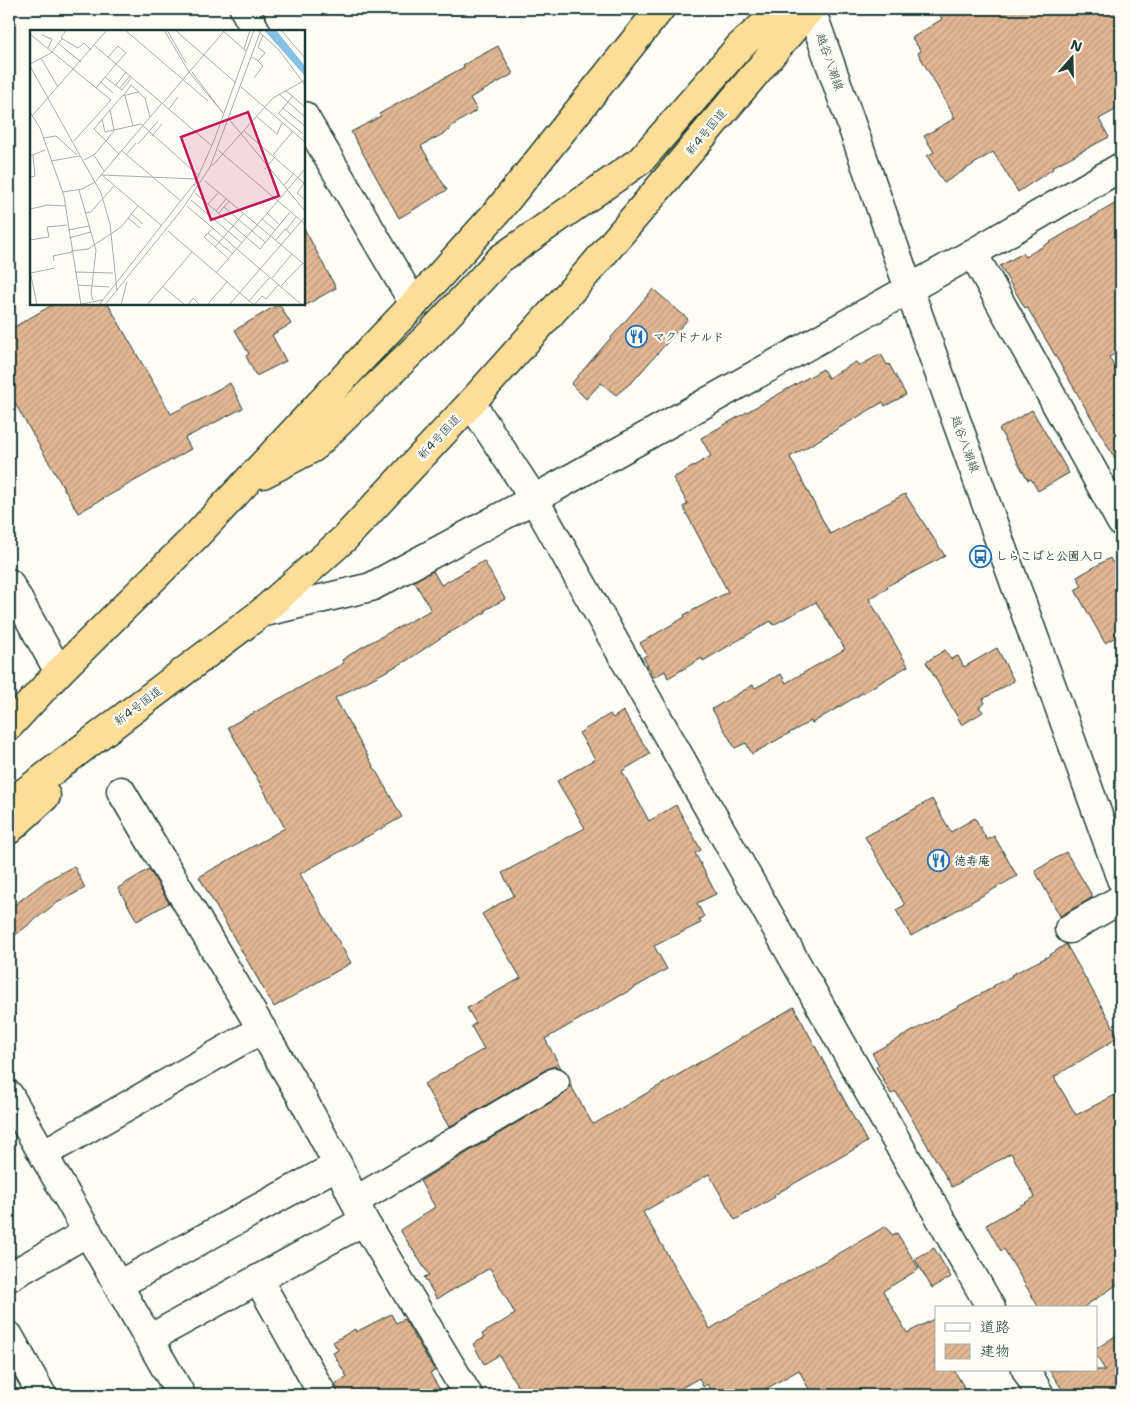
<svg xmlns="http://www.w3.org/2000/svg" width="1130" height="1404" viewBox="0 0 1130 1404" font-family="'Shantell Sans','Klee One',sans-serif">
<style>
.building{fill:url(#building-hatch);stroke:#1f3d34}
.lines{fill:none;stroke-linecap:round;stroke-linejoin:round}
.minor-casing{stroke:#1f3d34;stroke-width:31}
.tertiary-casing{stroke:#1f3d34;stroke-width:31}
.secondary-casing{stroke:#1f3d34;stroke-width:31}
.trunk-casing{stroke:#1f3d34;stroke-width:31}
.minor{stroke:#fdfcf7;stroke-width:28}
.tertiary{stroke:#fdfcf7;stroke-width:28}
.secondary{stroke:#fdfcf7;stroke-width:28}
.trunk{stroke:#fdde96;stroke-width:28}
.labels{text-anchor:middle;stroke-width:4.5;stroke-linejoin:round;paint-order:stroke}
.street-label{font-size:12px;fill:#1f3d34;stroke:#fdfcf7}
.poi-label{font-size:12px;font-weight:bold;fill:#1f3d34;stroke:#fdfcf7;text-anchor:start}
.inset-road{fill:none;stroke:#a4b0a9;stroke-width:1}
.view{fill:#c2185b;fill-opacity:0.15;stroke:#c2185b;stroke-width:2.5}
.inset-edge{fill:none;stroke:#1f3d34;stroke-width:2.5}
</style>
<defs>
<pattern id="building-hatch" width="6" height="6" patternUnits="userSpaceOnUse" patternTransform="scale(1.25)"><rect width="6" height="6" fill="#e2b693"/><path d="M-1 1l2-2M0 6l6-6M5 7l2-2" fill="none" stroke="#c19d7f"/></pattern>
</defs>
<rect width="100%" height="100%" fill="#fdfcf7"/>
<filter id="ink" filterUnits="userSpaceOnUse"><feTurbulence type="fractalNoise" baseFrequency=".02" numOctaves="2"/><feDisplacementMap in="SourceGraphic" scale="10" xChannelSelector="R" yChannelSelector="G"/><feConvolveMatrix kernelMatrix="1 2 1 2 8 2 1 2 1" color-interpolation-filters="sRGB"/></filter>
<g filter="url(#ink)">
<!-- building -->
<path class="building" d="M 936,9 L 1121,9 L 1121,107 L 1099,119 L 1109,137 L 1052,167 L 1053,169 L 1018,192 L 993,152 L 944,183 L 927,156 L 934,152 L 924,136 L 955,118 L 918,53 L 921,51 L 912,38 L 942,19 Z
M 498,46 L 513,74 L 470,98 L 477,110 L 449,128 L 450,130 L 421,146 L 447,190 L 399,218 L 351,132 L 381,116 L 379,114 L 464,67 L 463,65 Z
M 1121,200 L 1121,351 L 1109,357 L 1121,379 L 1121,469 L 1027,307 L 1025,308 L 1000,266 L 1023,253 L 1025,257 Z
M 304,228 L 336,288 L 304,306 Z
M 653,289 L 688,319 L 633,381 L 616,395 L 601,383 L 586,399 L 571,384 Z
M 54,304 L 108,304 L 171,414 L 230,383 L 243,408 L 185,438 L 191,449 L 78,513 L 9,393 L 9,330 Z
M 279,304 L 291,324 L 272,335 L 286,361 L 256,376 L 246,356 L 249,354 L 235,330 Z
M 881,354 L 887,365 L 889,364 L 906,395 L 885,406 L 883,402 L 790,457 L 830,534 L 905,494 L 945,556 L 887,586 L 888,588 L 869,599 L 908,666 L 812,723 L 811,721 L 752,754 L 746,743 L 735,748 L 712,709 L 753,685 L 755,688 L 781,674 L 786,683 L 845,649 L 816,602 L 773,625 L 771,621 L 703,661 L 702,658 L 668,678 L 665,671 L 654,677 L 643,657 L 647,655 L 640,643 L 685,617 L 684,615 L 728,592 L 683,507 L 688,504 L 673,478 L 711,456 L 701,438 L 823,369 L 828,378 L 856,362 L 859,366 Z
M 1032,410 L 1069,473 L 1038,491 L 1031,479 L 1028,480 L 999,429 Z
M 1110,558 L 1121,578 L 1121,634 L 1105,643 L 1075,590 L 1082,586 L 1077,577 Z
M 484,561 L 505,599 L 485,610 L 486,612 L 442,637 L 406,661 L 335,698 L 402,817 L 300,874 L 351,963 L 274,1007 L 199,877 L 285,828 L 228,727 L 344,663 L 342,660 L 362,647 L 431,610 L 414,581 L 433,571 L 441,585 Z
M 997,648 L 1014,681 L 983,699 L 985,703 L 979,707 L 983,712 L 962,725 L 926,662 L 945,650 L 951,659 L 958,656 L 964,667 Z
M 623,711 L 650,754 L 622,771 L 649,821 L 676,805 L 701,850 L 695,853 L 716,894 L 697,903 L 704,917 L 699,920 L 701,923 L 654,946 L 667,969 L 545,1039 L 561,1068 L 554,1066 L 547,1069 L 449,1127 L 424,1084 L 484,1049 L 471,1026 L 476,1023 L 467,1008 L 521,978 L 482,914 L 514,895 L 502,873 L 585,828 L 557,781 L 595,759 L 579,733 L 610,714 L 613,718 Z
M 932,799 L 951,832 L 975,818 L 987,840 L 994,836 L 1017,876 L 911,936 L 896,910 L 905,905 L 865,837 Z
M 1066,852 L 1093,897 L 1060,916 L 1035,871 Z
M 74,866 L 85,888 L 55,904 L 9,940 L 9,909 L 46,881 Z
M 149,869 L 169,903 L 137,921 L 118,888 Z
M 1066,944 L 1119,1037 L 1054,1077 L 1076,1115 L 1121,1092 L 1121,1282 L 1082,1308 L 1039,1308 L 1004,1249 L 1001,1251 L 986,1225 L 1035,1197 L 1011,1153 L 952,1187 L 896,1092 L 891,1094 L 876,1067 L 879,1065 L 872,1053 L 994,987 L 993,986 L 1012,976 L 1011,975 L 1047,957 Z
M 794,1007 L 867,1142 L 774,1195 L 775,1197 L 735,1220 L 709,1174 L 643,1212 L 710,1329 L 803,1272 L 833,1257 L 886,1226 L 892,1235 L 897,1233 L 919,1269 L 883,1291 L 907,1333 L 936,1318 L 936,1370 L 954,1370 L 964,1387 L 949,1395 L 812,1395 L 799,1370 L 755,1395 L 713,1395 L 707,1384 L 703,1387 L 699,1378 L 669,1395 L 523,1395 L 499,1355 L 484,1364 L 473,1344 L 484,1338 L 482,1334 L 515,1314 L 490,1268 L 437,1299 L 424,1277 L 429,1275 L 400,1230 L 435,1207 L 420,1181 L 563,1095 L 568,1090 L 570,1084 L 592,1123 L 594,1124 Z
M 934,1248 L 951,1277 L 932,1288 L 915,1259 Z
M 391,1314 L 396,1323 L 404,1319 L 435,1371 L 430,1373 L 443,1395 L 339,1395 L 335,1384 L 347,1377 L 333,1353 L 338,1350 L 333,1342 L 355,1329 L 356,1332 Z
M 1121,1332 L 1121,1395 L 1066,1395 L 1049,1370 L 1105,1370 L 1096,1355 L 1096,1349 Z"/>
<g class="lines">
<defs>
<path id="minor" d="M 973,253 L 1121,522
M 534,499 L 991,1308
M 9,583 L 59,672
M 121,791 L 300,1094 L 338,1165 L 364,1221 L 468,1395
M 1069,929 L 1121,899
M 9,1095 L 181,1395
M 43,1154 L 262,1029
M 355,1201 L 555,1082
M 9,1277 L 88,1232
M 258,1279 L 323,1395
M 118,1285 L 338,1165
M 9,1336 L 42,1395
M 149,1339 L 364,1221
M 1026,1370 L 1040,1395"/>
<path id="tertiary" d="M 244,9 L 256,31
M 304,116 L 414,304
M 471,403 L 534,499
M 261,613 L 371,587 L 534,499 L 973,253 L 1121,167"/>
<path id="secondary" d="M 811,9 L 909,289 L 1121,879"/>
<path id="trunk" d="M 263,474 L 313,448 L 428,336 L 500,259 L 641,160 L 740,46 L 768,21 L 785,12 L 808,9
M 9,726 L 59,672 L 197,535 L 367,353 L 414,304 L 497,212 L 660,9
M 9,804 L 261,613 L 345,538 L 471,403 L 594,265 L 810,9
M 9,830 L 46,796"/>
</defs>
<!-- minor casing -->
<use href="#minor" class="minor-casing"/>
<!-- tertiary casing -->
<use href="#tertiary" class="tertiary-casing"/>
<!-- secondary casing -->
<use href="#secondary" class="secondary-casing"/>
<!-- trunk casing -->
<use href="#trunk" class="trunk-casing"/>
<!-- minor -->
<use href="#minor" class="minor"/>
<!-- tertiary -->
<use href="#tertiary" class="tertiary"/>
<!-- secondary -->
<use href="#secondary" class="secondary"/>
<!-- trunk -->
<use href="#trunk" class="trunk"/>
</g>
</g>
<!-- icons -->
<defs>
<symbol id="restaurant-ring" viewBox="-11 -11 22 22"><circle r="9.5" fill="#fdfcf7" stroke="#1f6fb2" stroke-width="1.5"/><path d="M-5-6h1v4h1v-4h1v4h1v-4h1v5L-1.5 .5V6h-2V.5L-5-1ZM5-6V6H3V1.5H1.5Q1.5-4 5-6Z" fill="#1f6fb2"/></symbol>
<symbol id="bus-ring" viewBox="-11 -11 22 22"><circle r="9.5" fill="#fdfcf7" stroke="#1f6fb2" stroke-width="1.5"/><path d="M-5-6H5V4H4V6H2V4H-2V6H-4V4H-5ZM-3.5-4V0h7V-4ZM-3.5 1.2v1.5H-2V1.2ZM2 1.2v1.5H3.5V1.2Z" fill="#1f6fb2"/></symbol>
</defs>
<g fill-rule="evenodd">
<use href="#restaurant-ring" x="624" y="324" width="25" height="25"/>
<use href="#bus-ring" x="968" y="544" width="25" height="25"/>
<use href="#restaurant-ring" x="926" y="848" width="25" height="25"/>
</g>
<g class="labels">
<!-- street labels -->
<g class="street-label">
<text transform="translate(830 62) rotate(71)" y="4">越谷八潮線</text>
<text transform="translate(706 132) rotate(-50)" y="4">新4号国道</text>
<text transform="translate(439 437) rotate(-47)" y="4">新4号国道</text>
<text transform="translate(965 444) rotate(70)" y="4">越谷八潮線</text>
<text transform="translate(138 706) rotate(-37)" y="4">新4号国道</text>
</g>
<!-- poi labels -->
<g class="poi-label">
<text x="653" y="341">マクドナルド</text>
<text x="996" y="560">しらこばと公園入口</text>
<text x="954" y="865">徳寿庵</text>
</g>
</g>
<!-- overview -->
<g transform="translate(30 30)">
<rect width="275" height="275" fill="#fdfcf7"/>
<path d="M 234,0 L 246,0 L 250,5 L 275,36 L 275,46 Z" fill="#87c1e6"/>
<path class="inset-road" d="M 36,0 L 31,8 L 48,18 L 54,13 L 61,20M 95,0 L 178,71M 134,0 L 159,42 L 193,83M 137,0 L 156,33M 145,0 L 206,53M 192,0 L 216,21M 227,0 L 249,20 L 275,55M 251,0 L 275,28M 0,4 L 81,70 L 44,111M 12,5 L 22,9 L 18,18M 29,14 L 51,32M 65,16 L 182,116M 214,19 L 220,0M 78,27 L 88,16 L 96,23 L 86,34M 222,27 L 228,31 L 235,23 L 228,17 L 233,5M 11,28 L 28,57M 0,34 L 21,23 L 32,9M 0,36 L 71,163 L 80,194 L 87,261M 162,42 L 193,83M 75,47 L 92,60 L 102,47M 224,48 L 233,36 L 228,31M 71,52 L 83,63M 86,55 L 96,42M 211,57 L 275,112M 66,58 L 86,34M 90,58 L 100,46M 255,60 L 275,77M 249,64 L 275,87M 93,66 L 101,55 L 109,62M 95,66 L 103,96M 133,73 L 195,0M 253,78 L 275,96M 139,79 L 148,67M 80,80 L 84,100M 0,82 L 10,98 L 34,166 L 51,275M 248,83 L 273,104M 248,84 L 263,66M 2,86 L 77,0M 226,86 L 247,104 L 252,93M 198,88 L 275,181M 72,89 L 75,102 L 111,94 L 168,145M 214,101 L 275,154M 122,106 L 132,94M 13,108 L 26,106 L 47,125M 108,114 L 128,91M 188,120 L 275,194M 92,121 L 151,171M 89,124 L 64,99 L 92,66 L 108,62 L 115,68 L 120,87M 64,125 L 74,141M 96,125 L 106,113M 243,125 L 263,101M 0,126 L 15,120M 54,130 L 65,124 L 84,101M 21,131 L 50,126M 182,136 L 243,68 L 275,50M 235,139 L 245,127M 72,145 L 166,149M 72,145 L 132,196M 0,147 L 5,146 L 3,125M 66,151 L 132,73M 175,151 L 275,235M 274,153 L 267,163 L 275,170M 254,155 L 264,143M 164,156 L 185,108 L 224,0M 49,160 L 66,220 L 61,264 L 63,270M 33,162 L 52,159 L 65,152M 165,163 L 230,219 L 260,182M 161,170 L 212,213M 178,174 L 189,162M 157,176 L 272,275M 194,177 L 235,212M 0,179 L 18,175 L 35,176M 186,181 L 196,169M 55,183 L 61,182 L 84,156M 189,183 L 199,171M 237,183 L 250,195M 101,184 L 113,194M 98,188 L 110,198M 232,189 L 245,200M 183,198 L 174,207 L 199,229M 38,200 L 59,196M 256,200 L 266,187M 138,201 L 224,275M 178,203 L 203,224M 39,208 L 61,202M 0,210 L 19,207 L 17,197 L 37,195M 246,210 L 255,199 L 261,204M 185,217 L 214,183M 41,221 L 58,219 L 91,197 L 108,176M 24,231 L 23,226 L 42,222M 0,241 L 7,275M 45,242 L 83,243M 1,243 L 25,238M 186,243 L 275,139M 242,248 L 262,224M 48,255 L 79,257M 132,256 L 155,275M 251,256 L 273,233M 219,271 L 240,247M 47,275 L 72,270M 69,275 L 164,154M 75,275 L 153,178 L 180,137 L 231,0M 91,275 L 97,252M 117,275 L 162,222M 158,275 L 163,268 L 170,275M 177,275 L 197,252M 199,275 L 275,187M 224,275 L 232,266 L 236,269 L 249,254"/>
<path class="view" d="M 218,82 L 249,166 L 181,190 L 151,107 Z"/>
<rect width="275" height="275" class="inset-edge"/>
</g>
<!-- margin -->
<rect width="1130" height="1404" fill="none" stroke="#fdfcf7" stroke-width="30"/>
<rect x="15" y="15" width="1100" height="1374" fill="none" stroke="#1f3d34" stroke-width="2" filter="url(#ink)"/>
<!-- legend -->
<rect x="935" y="1306" width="162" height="65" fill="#fdfcf7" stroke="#a4b0a9"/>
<rect x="945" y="1323" width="25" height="8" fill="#fdfcf7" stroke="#a4b0a9"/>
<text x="980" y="1332" font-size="15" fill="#1f3d34">道路</text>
<rect x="945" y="1344" width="25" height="15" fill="url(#building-hatch)" stroke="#a4b0a9"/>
<text x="980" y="1356" font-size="15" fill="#1f3d34">建物</text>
<!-- north arrow -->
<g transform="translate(1072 58) rotate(20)" stroke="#fdfcf7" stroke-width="4" paint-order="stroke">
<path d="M0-4L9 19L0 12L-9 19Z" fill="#1f3d34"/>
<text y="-8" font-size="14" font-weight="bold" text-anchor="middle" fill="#1f3d34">N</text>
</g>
</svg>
